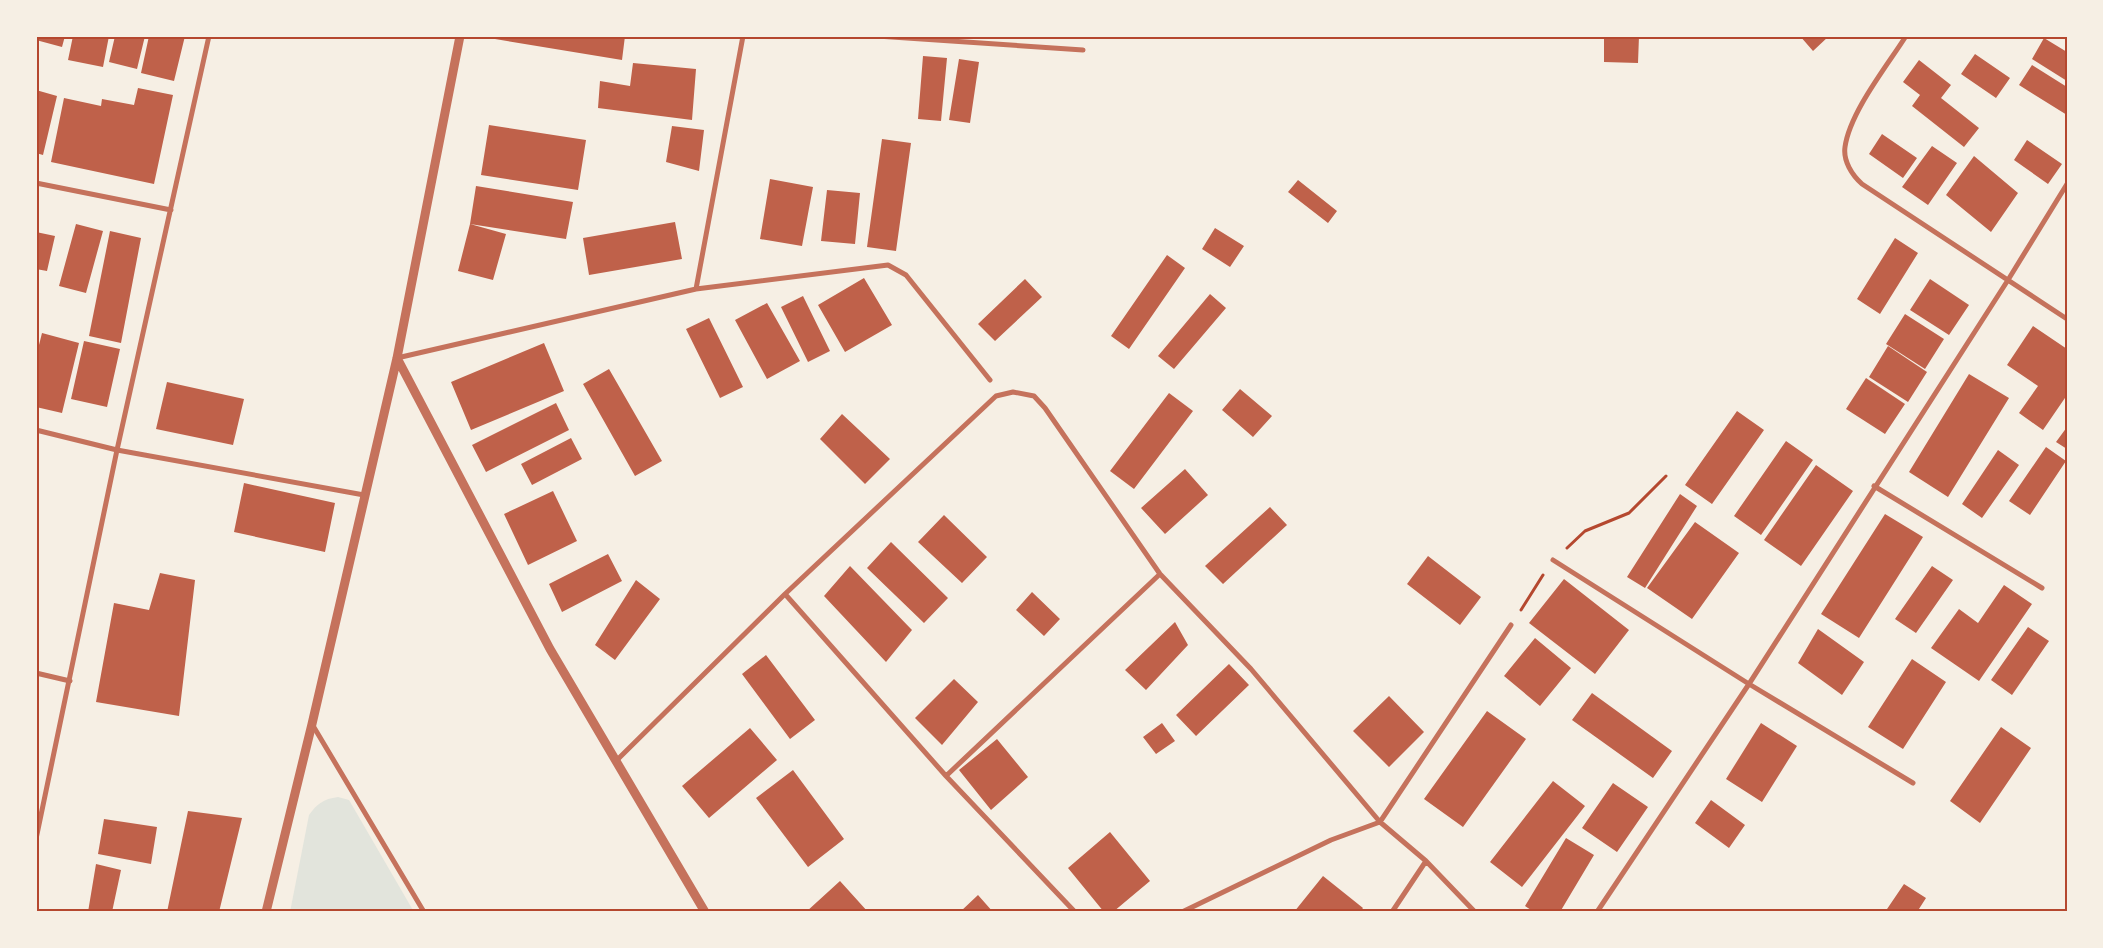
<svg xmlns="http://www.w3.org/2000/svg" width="2103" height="948" viewBox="0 0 2103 948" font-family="Quicksand,sans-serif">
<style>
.green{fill:#e2e4dc}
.building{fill:#bf614a}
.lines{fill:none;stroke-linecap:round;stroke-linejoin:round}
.path{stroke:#b5482f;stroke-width:3}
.minor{stroke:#c5725c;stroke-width:5}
.tertiary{stroke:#c5725c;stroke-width:9}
.neatline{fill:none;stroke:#b5482f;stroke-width:2}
</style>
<rect width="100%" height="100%" fill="#f6efe4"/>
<!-- green -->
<path class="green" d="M 338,797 L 349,800 L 414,912 L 290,912 L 309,815 C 317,804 323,799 338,797 Z"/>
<!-- building -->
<path class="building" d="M 36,36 L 65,36 L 62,47 L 36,40 Z
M 73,36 L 109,36 L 103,67 L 68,60 Z
M 115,36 L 145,36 L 137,69 L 109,62 Z
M 149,36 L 185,36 L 174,81 L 141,73 Z
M 496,36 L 625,36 L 622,60 L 495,39 Z
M 1604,36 L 1639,36 L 1638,63 L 1604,62 Z
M 1800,36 L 1829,36 L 1813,51 Z
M 2044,38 L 2067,52 L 2067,81 L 2032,59 Z
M 1975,54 L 2010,78 L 1996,98 L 1961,74 Z
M 923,56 L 947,58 L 941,121 L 918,119 Z
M 959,59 L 979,62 L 970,123 L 949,120 Z
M 1919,60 L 1951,85 L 1941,98 L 1979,128 L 1964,147 L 1912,106 L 1920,95 L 1903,82 Z
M 633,63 L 696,69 L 692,120 L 598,108 L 600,81 L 630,86 Z
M 2032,65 L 2067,87 L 2067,115 L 2019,85 Z
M 138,88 L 173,95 L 154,184 L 51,162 L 64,98 L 101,106 L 102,99 L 134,105 Z
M 36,90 L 57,96 L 43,155 L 36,153 Z
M 489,125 L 586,140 L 578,190 L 481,175 Z
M 672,126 L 704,130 L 699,171 L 666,162 Z
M 1882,134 L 1917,158 L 1903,178 L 1869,154 Z
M 882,139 L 911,143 L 896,251 L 867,247 Z
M 2027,140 L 2062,164 L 2048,184 L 2014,160 Z
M 1932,146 L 1957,163 L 1928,205 L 1902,187 Z
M 1974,156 L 2018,193 L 1991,232 L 1946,195 Z
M 770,179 L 813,187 L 802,246 L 760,239 Z
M 1298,180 L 1337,211 L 1328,223 L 1288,192 Z
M 476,186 L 573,202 L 566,239 L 470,224 Z
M 827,190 L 860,193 L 855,244 L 821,241 Z
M 675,222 L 682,259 L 589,275 L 583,238 Z
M 76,224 L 103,231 L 86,293 L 59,286 Z
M 470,224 L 506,234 L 493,280 L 458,271 Z
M 1215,228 L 1244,246 L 1230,267 L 1202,249 Z
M 110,231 L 141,238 L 121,343 L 89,336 Z
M 36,232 L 55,236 L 47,271 L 36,269 Z
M 1895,238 L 1918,253 L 1880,314 L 1857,299 Z
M 1167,255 L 1185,268 L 1129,349 L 1111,336 Z
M 864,278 L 892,325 L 845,352 L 818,305 Z
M 1025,279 L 1042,297 L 995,341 L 978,324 Z
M 1930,279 L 1969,305 L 1949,335 L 1910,310 Z
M 1210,294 L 1226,308 L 1174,369 L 1158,356 Z
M 803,296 L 830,351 L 808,362 L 781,307 Z
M 767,303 L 800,361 L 767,379 L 735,320 Z
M 1905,314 L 1944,339 L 1925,369 L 1886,344 Z
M 709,318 L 743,387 L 720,398 L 686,329 Z
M 2033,326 L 2067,349 L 2067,395 L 2043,430 L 2019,413 L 2038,386 L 2007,365 Z
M 42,333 L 79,343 L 62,413 L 36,407 L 36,357 Z
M 84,341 L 120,349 L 107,407 L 71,399 Z
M 544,343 L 564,391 L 471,430 L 451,382 Z
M 1888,346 L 1927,372 L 1908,402 L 1869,377 Z
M 609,369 L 662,461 L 635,476 L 583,384 Z
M 1969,374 L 2009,398 L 1948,497 L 1909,472 Z
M 1866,378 L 1905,404 L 1885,434 L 1846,409 Z
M 167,382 L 244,399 L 233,445 L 156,429 Z
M 1240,389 L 1272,416 L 1253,437 L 1222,410 Z
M 1169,393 L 1193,411 L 1134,489 L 1110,471 Z
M 556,403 L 569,430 L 486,472 L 472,445 Z
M 1737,411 L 1764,430 L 1712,504 L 1685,485 Z
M 842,414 L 890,459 L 865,484 L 820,439 Z
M 2067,427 L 2067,449 L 2056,442 Z
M 571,438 L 582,459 L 532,485 L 521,464 Z
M 1786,441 L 1813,460 L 1761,535 L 1734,516 Z
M 2046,447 L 2066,461 L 2030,515 L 2009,501 Z
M 1998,450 L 2019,465 L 1982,518 L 1962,504 Z
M 1816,465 L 1853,491 L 1801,566 L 1764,540 Z
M 1185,469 L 1208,495 L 1165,534 L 1141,508 Z
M 244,483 L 335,503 L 325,552 L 234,532 Z
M 553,491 L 577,541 L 528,565 L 504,514 Z
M 1680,494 L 1697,506 L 1645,588 L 1627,577 Z
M 1270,507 L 1287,525 L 1223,584 L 1205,566 Z
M 1885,514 L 1923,537 L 1859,638 L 1821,614 Z
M 944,515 L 987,557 L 962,583 L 918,542 Z
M 1695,522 L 1739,553 L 1692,619 L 1647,588 Z
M 891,542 L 948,598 L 924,623 L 867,568 Z
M 608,554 L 622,581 L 562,612 L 549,584 Z
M 1428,556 L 1481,597 L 1460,625 L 1407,584 Z
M 850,566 L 912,630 L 886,662 L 824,596 Z
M 1932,566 L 1953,580 L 1916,633 L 1895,619 Z
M 160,573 L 195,580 L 179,716 L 96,702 L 114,603 L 149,610 Z
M 1564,579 L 1629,630 L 1595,674 L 1529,623 Z
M 636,580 L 660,599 L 615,660 L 595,645 Z
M 2004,585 L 2032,604 L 1979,681 L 1931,648 L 1959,609 L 1978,623 Z
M 1032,592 L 1060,619 L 1044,636 L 1016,610 Z
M 1175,622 L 1188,645 L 1146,690 L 1125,670 Z
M 2028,627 L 2049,641 L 2012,695 L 1991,680 Z
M 1818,629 L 1864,662 L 1842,695 L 1798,663 Z
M 1535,638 L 1571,668 L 1540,706 L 1504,676 Z
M 766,655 L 815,720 L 790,739 L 742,674 Z
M 1912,659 L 1946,682 L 1903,749 L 1868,727 Z
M 1229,664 L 1249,685 L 1196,736 L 1176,715 Z
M 954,679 L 978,702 L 942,745 L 915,718 Z
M 1592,693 L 1672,751 L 1653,778 L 1572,720 Z
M 1389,696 L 1424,732 L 1389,767 L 1353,731 Z
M 1487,711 L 1526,739 L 1463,827 L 1424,799 Z
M 1162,723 L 1175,741 L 1156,754 L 1143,737 Z
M 1761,723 L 1797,746 L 1762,802 L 1726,779 Z
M 2001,727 L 2031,748 L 1980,823 L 1950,801 Z
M 750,728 L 777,760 L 709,818 L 682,786 Z
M 997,739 L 1028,777 L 991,810 L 959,770 Z
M 793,770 L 844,839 L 808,867 L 756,798 Z
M 1553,781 L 1585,806 L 1522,887 L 1490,862 Z
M 1613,783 L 1648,807 L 1617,852 L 1582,828 Z
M 1711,800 L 1745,825 L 1729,848 L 1695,823 Z
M 188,811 L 242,818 L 219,912 L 167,912 Z
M 104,819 L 157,827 L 151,864 L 98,854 Z
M 1110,832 L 1150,881 L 1113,912 L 1104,912 L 1068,868 Z
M 1566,838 L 1594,855 L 1560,912 L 1534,912 L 1525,906 Z
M 96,864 L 121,870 L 112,912 L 88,912 Z
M 1323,876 L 1363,908 L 1360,912 L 1294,912 Z
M 840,881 L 868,912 L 806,912 Z
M 1904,884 L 1926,898 L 1917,912 L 1885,912 Z
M 978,895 L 993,912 L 960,912 Z"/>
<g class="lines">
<!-- path -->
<path class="path" d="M 1567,548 L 1585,531 L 1629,513 L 1666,476
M 1521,610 L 1543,575"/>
<!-- minor -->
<path class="minor" d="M 877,36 L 1083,50
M 1906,36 C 1887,66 1850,112 1845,147 C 1843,161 1852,175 1862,184 L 2067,319
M 36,183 L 171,210
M 696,289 L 743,36
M 397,358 L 696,289 L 888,265 L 906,275 L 990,380
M 36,430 L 117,450 L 364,495
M 1874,486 L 2042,588
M 1553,560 L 1749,684 L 1913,783
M 785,594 L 946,776 L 1075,912
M 36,673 L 70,681
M 312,724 L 424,912
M 616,761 L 785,594 L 996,396 L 1013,392 L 1034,396 L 1045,408 L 1160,574 L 1251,669 L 1380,822 L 1426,861 L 1475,912
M 946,776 L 1160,574
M 36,839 L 117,450 L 209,36
M 1182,912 L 1331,840 L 1380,822 L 1511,625
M 1392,912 L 1426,861
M 1597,912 L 1749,684 L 2008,280 L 2067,184"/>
<!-- tertiary -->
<path class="tertiary" d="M 397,358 L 550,649 L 705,912
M 266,912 L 312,724 L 397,358 L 460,36"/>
</g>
<!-- border -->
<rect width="2103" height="948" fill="none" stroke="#f6efe4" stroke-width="75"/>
<rect x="38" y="38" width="2028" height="872" class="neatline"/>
</svg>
